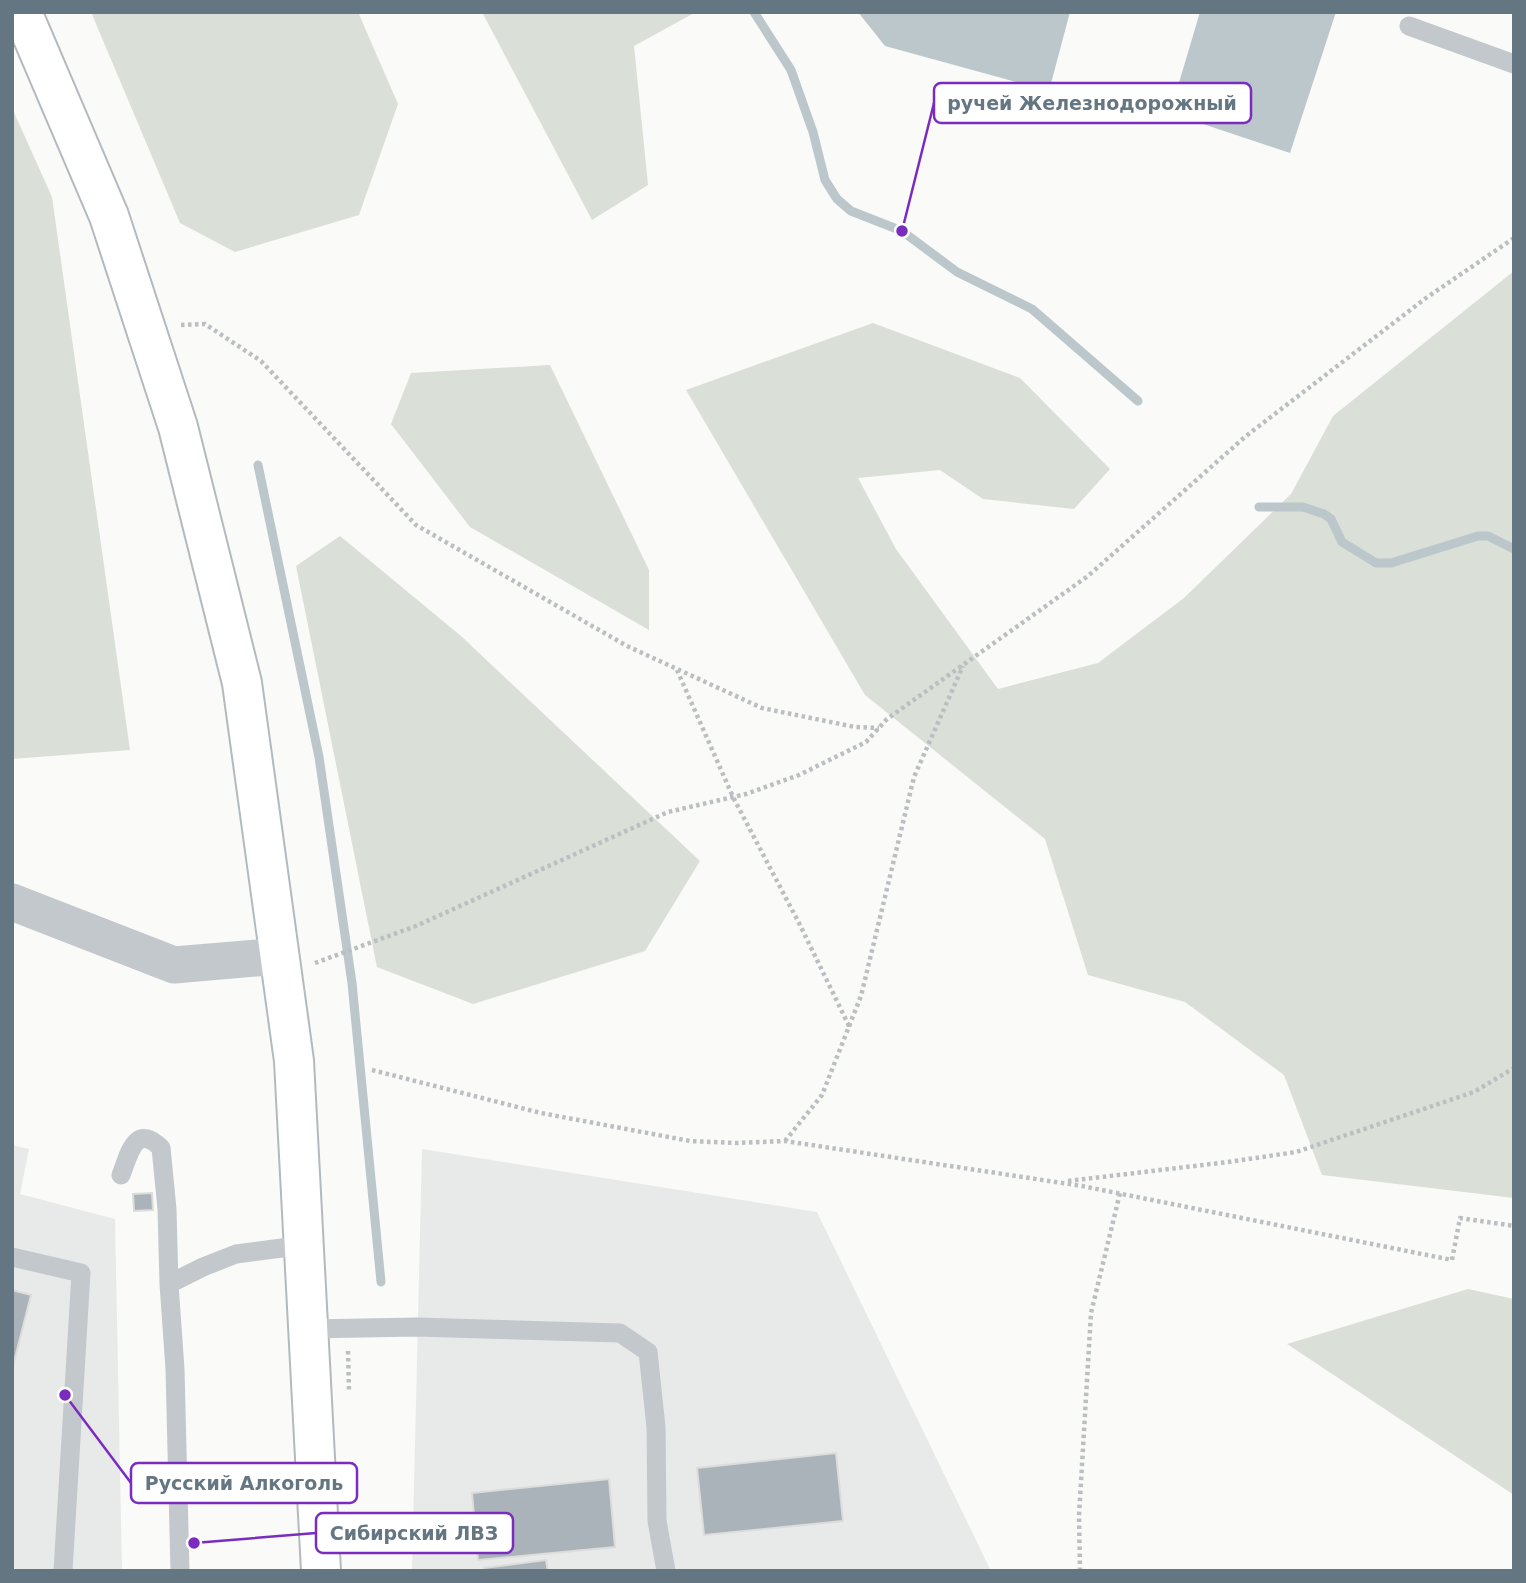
<svg xmlns="http://www.w3.org/2000/svg" width="1526" height="1583" viewBox="0 0 1526 1583" font-family="'DejaVu Sans',sans-serif">
<style>
.built{fill:#e8e9e9}
.green{fill:#dadfd7}
.water{fill:#bbc7cb}
.lines{fill:none;stroke-linecap:round;stroke-linejoin:round}
.stream{stroke:#bbc7cb;stroke-width:9}
.building{fill:#aab3b9;stroke:#dcdcda;stroke-width:2}
.secondary-casing{stroke:#b3babf;stroke-width:42}
.path{stroke:#bbbfc2;stroke-width:4.5;stroke-dasharray:3.5 3.5;stroke-linecap:butt}
.lane{stroke:#c3c8cc;stroke-width:19}
.street{stroke:#c3c8cc;stroke-width:37}
.secondary{stroke:#fff;stroke-width:38}
.leader{fill:none;stroke:#7b2cbf;stroke-width:2.5}
.callout-dot{fill:#7b2cbf;stroke:#fff;stroke-width:2.5}
.callout{fill:#fff;stroke:#7b2cbf;stroke-width:2.5}
.callout-label{font-size:19px;text-anchor:middle;font-weight:bold;fill:#657683}
</style>
<rect width="100%" height="100%" fill="#fafaf8"/>
<!-- built -->
<path class="built" d="M 12,1145 L 29,1149 L 20,1194 L 115,1219 L 122,1571 L 12,1571 Z
M 422,1149 L 817,1212 L 991,1571 L 412,1571 Z"/>
<!-- green -->
<path class="green" d="M 91,12 L 358,12 L 398,104 L 359,215 L 235,252 L 180,223 Z
M 482,12 L 696,12 L 634,46 L 648,185 L 592,220 Z
M 12,108 L 52,197 L 130,750 L 12,759 Z
M 1514,271 L 1514,1198 L 1322,1175 L 1284,1075 L 1185,1002 L 1088,975 L 1045,839 L 865,695 L 686,390 L 873,323 L 1020,378 L 1110,469 L 1074,509 L 983,499 L 940,470 L 858,478 L 896,549 L 998,689 L 1098,663 L 1184,598 L 1291,494 L 1333,416 Z
M 550,365 L 649,570 L 649,630 L 470,527 L 391,424 L 411,373 Z
M 340,536 L 461,636 L 700,861 L 645,951 L 473,1004 L 377,967 L 296,566 Z
M 1468,1289 L 1514,1299 L 1514,1495 L 1287,1344 Z"/>
<!-- water -->
<path class="water" d="M 858,12 L 1070,12 L 1049,91 L 885,46 Z
M 1200,12 L 1336,12 L 1290,153 L 1170,113 Z"/>
<g class="lines">
<!-- stream -->
<path class="stream" d="M 754,12 L 791,70 L 813,132 L 825,180 L 837,199 L 851,211 L 902,231 L 957,272 L 1032,309 L 1138,401
M 258,465 L 319,757 L 352,983 L 381,1282
M 1259,507 L 1303,507 L 1324,514 L 1331,519 L 1342,542 L 1376,563 L 1391,563 L 1478,536 L 1488,536 L 1514,549"/>
</g>
<!-- building -->
<path class="building" d="M 152,1193 L 153,1210 L 134,1211 L 133,1194 Z
M 12,1290 L 31,1295 L 12,1370 Z
M 836,1453 L 843,1521 L 704,1535 L 697,1468 Z
M 609,1479 L 615,1547 L 478,1560 L 472,1493 Z
M 546,1560 L 548,1571 L 484,1571 L 484,1568 Z"/>
<g class="lines">
<defs>
<path id="secondary" d="M 22,12 L 109,216 L 178,427 L 242,683 L 294,1061 L 321,1571"/>
</defs>
<!-- secondary casing -->
<use href="#secondary" class="secondary-casing"/>
<!-- path -->
<path class="path" d="M 181,325 L 205,324 L 261,361 L 416,525 L 627,646 L 762,708 L 855,727 L 879,728
M 677,670 L 733,797 L 800,925 L 849,1026
M 315,963 L 416,926 L 668,812 L 746,794 L 799,775 L 866,742 L 887,719 L 1088,576 L 1246,436 L 1426,298 L 1514,238
M 372,1070 L 541,1113 L 690,1141 L 736,1143 L 785,1141 L 1082,1186 L 1452,1260 L 1460,1218 L 1514,1226
M 785,1141 L 822,1095 L 861,996 L 914,777 L 963,666
M 1068,1181 L 1228,1162 L 1296,1152 L 1474,1092 L 1514,1068
M 348,1351 L 349,1391
M 1080,1571 L 1079,1516 L 1091,1313 L 1120,1193"/>
<!-- lane -->
<path class="lane" d="M 1409,26 L 1514,64
M 121,1175 C 129,1155 135,1122 161,1148 L 167,1209 L 169,1284
M 12,1257 L 81,1273 L 63,1571
M 308,1329 L 417,1327 L 620,1333 L 648,1352 L 656,1427 L 657,1521 L 666,1571
M 180,1571 L 175,1369 L 169,1284 L 203,1267 L 236,1254 L 305,1245"/>
<!-- street -->
<path class="street" d="M 12,902 L 174,965 L 280,956"/>
<!-- secondary -->
<use href="#secondary" class="secondary"/>
</g>
<!-- callouts -->
<path class="leader" d="M902 231L934 103M65 1395L131 1483M194 1543L316 1533"/>
<g class="callout-dot">
<circle cx="902" cy="231" r="7"/>
<circle cx="65" cy="1395" r="7"/>
<circle cx="194" cy="1543" r="7"/>
</g>
<g class="callout">
<rect x="934" y="83" width="317" height="40" rx="7"/>
<rect x="131" y="1463" width="226" height="40" rx="7"/>
<rect x="316" y="1513" width="197" height="40" rx="7"/>
</g>
<g class="callout-label">
<text x="1092" y="110">ручей Железнодорожный</text>
<text x="244" y="1490">Русский Алкоголь</text>
<text x="414" y="1540">Сибирский ЛВЗ</text>
</g>
<!-- border -->
<rect width="1526" height="1583" fill="none" stroke="#657683" stroke-width="28"/>
</svg>
